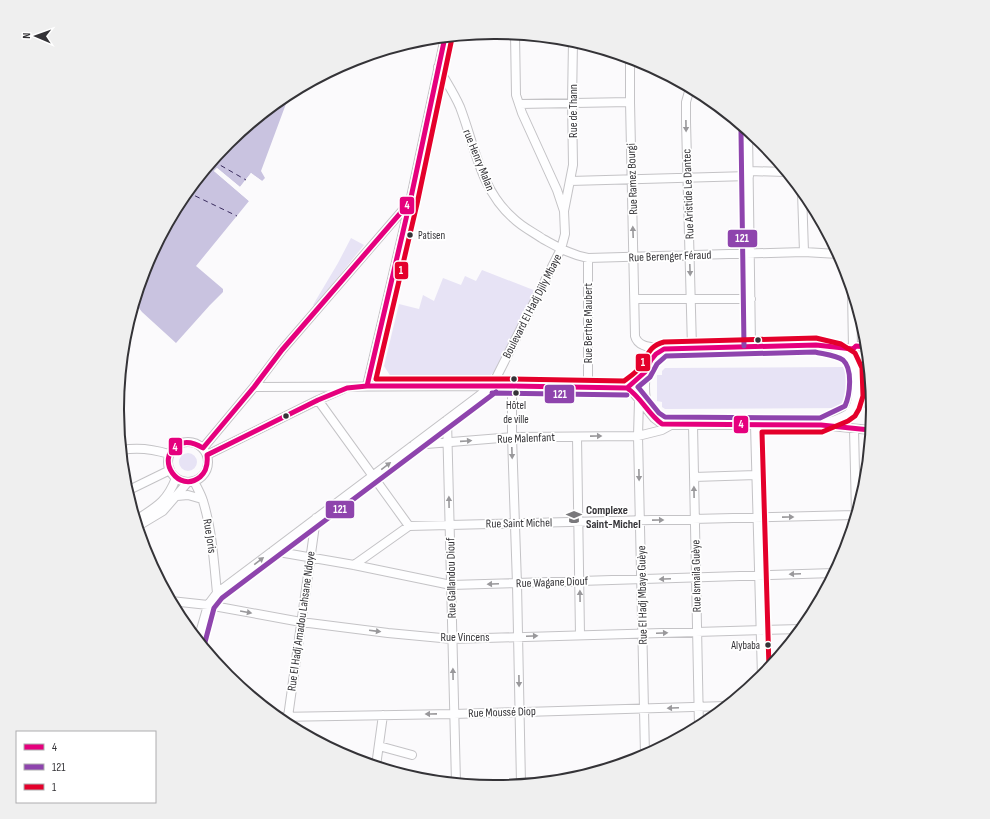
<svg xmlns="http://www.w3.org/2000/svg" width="990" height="819" viewBox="0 0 990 819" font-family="'Sofia Sans Condensed',sans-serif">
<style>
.green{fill:#e7e3f5}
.water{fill:#c9c3e0}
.pier{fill:#fbfafc}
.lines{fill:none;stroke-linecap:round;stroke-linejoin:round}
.ferry{stroke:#392b5d;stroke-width:1;stroke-dasharray:5 4;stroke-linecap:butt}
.minor-casing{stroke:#c4c3c6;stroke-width:10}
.minor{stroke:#fefeff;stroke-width:8}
.bus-1-casing{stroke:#fff;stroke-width:8}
.bus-2-casing{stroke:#fff;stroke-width:8}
.bus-3-casing{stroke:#fff;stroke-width:8}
.bus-1{stroke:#e5007d;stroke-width:5}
.bus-2{stroke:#8e44ad;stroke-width:5}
.bus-3{stroke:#e4002b;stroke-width:5}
.oneway{fill:#99989b}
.bus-dot{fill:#343337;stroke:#fff;stroke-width:1.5}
.labels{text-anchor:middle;stroke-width:3.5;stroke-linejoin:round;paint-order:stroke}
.bus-label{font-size:11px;fill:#343337;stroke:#fff;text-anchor:start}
.street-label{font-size:12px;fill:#343337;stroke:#fff}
.poi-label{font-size:12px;font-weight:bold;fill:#343337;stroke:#fff;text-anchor:start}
.rim{fill:none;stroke:#343337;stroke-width:2}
.line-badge{stroke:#fff;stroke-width:1.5}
.badge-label{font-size:11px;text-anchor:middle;font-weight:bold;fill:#fff}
</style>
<rect width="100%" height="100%" fill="#fbfafc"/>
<!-- green -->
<path class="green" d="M 351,238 L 364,245 L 315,306 L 313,305 L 338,263 Z
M 482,270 L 536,291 L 498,369 L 488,377 L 391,377 L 384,366 L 399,304 L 419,309 L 423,295 L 434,301 L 443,278 L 461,285 L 465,276 L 476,281 Z
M 862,362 L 868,362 L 872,408 L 862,408 Z
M 846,367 L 850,370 L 850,402 L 845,408 L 665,409 L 662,407 L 662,402 L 657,401 L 657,375 L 662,375 L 662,371 L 665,368 Z
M179 462a9 9 0 1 1 18 0a9 9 0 1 1-18 0Z"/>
<!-- water -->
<path class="water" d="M 290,93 L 261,171 L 265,178 L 262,181 L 251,173 L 240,187 L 217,168 L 214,171 L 249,201 L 196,266 L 223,289 L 223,292 L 210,305 L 176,343 L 142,312 L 135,303 L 146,265 L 181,200 L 228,142 Z"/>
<!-- pier -->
<path class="pier" d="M 217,168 L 240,187 L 251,173 L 262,181 L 261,183 L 251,176 L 242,189 L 240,189 L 217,171 L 251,200 L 249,201 L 214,171 Z"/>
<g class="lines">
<!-- ferry -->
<path class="ferry" d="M 213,161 L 246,180
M 187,192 L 237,216"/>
<defs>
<path id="minor" d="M 630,58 L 630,102 L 635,336 C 638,348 653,347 664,349 L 816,345 L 853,349
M 438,67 C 445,80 454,93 460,107 C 475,146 480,189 513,218 C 522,227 533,232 543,239 C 558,247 571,255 588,258 L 804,252 L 838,254
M 690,88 L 686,102 L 686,122 L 692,348
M 519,104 L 630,102
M 748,131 L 751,346
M 749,171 L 786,172
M 570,181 L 749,176
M 802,192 L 804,252
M 564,211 L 573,165 L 572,102 L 573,41
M 588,258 L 588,388
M 852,291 L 853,349
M 635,299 L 751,299
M 853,349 L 856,346 L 866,347
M 367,386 L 410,202 L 445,37
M 512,386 L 512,437 L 517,584 L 521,784
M 254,387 L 512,386 L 627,388
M 627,388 L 633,392 L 654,418 L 662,424 L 671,425 L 821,425 L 870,430
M 627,388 L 645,372
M 318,400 L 409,526
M 639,400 L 638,436 L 645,755
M 648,408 C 645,400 645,394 645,386 C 645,367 649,360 664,349
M 447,420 L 456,783
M 823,424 C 831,421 845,418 851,411 C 859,401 858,367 850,358 C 846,354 841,351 836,350
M 693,425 L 699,727
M 755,425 L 762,677
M 854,429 L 856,513
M 577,437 L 580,635
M168 462a20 20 0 1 1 40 0a20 20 0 1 1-40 0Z
M 414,445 L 512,437 L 638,436 L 662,430 L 671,425
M 203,448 L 254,387 L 282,350 L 408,204
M 122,450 C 138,447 153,449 169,454
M 207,455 L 318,400 L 343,389
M 694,477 L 756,475
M 194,481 C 197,488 201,494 203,501 C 212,530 214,562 217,593
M 127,491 L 170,470
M 177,496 L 188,495 L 202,499
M 136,520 C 156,507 167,502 176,478
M 138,526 L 163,511 L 188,482
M 409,526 L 855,515
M 273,551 L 354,565 L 451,585 L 834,573
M 354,565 L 409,526
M 171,601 L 208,605 L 301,622 L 388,633 L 452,639 L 801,629
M 198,640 L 208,605 L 217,593 L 492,386 L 561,249 L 565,234 L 564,211 L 557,190 L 522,113 L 516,95 L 515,34
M 277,717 L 454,714 L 726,706
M 287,724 L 316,518
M 379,746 L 412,755
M 376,766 L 383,715"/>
</defs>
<!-- minor casing -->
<use href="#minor" class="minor-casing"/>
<!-- minor -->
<use href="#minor" class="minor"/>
<defs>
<path id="bus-1" d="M 445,37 L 410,202 L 282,350 L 254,387 L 203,448 C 195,443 186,440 177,445 C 155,460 179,494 200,477 C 207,471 208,464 207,455 L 318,400 L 347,388 L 367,386 L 512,386 L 627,388
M 367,386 L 409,206
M 627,388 C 641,397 648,414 662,424 L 821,425 L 870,430
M 627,388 L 645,372 L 651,360 L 656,354 L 664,349 L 816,345 L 853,349 L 856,346 L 866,347"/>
<path id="bus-2" d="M 741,131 L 744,346
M 815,352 C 823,354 836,355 843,360 C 853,369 850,395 845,406 L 820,418 L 665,417 L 659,413 L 638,387 L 650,377 L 657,364 L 666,356 Z
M 492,393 L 627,395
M 205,642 L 214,608 L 222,598 L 496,392"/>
<path id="bus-3" d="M 452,38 L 417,204 L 376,379 L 512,379 L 624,381 C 629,377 636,373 639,368 C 648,357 648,346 664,342 L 816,338 L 841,344 L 855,353 L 862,368 L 863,396 L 859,409 L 855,416 L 848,421 L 822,432 L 762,432 L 769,668"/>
</defs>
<!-- bus-1 casing -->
<use href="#bus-1" class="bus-1-casing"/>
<!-- bus-2 casing -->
<use href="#bus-2" class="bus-2-casing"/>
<!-- bus-3 casing -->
<use href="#bus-3" class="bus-3-casing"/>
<!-- bus-1 -->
<use href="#bus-1" class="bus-1"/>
<!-- bus-2 -->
<use href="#bus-2" class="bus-2"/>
<!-- bus-3 -->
<use href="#bus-3" class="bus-3"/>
</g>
<!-- one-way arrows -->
<defs><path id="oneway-solid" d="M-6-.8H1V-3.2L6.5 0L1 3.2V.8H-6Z"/></defs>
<g class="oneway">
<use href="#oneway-solid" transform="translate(686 126) rotate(89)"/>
<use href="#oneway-solid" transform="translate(633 232) rotate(-92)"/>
<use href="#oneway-solid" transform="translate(690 270) rotate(88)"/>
<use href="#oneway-solid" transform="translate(596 436) rotate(-1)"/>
<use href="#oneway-solid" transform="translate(466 441) rotate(-4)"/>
<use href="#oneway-solid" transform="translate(512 453) rotate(88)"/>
<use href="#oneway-solid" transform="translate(386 466) rotate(-37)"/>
<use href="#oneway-solid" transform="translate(639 475) rotate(89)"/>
<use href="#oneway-solid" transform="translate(694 492) rotate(-91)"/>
<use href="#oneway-solid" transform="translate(449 502) rotate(-91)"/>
<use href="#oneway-solid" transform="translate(788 517) rotate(-1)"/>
<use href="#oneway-solid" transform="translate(658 520) rotate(-1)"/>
<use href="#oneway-solid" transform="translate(259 561) rotate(-37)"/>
<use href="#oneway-solid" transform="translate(795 574) rotate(178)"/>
<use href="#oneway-solid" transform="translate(665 579) rotate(178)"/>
<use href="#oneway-solid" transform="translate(493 584) rotate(178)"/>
<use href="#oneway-solid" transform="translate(580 596) rotate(-91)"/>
<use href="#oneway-solid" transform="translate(246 612) rotate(10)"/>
<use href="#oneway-solid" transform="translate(375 631) rotate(7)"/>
<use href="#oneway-solid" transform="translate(662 633) rotate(-2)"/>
<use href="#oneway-solid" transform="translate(532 636) rotate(-2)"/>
<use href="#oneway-solid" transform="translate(453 674) rotate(-91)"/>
<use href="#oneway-solid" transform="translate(519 681) rotate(89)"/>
<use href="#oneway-solid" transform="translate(673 708) rotate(178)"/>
<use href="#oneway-solid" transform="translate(431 714) rotate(179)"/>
</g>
<!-- icons -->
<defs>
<symbol id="university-bare" viewBox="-9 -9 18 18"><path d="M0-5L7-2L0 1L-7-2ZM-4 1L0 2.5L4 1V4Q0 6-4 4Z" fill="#7a797c" stroke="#fff" stroke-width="2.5" paint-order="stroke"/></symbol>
</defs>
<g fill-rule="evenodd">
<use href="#university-bare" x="563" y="506" width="22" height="22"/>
</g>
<!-- markers -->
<g class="bus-dot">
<circle cx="410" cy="235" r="3.5"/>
<circle cx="758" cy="340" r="3.5"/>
<circle cx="514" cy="379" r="3.5"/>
<circle cx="516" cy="393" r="3.5"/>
<circle cx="286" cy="416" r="3.5"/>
<circle cx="768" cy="645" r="3.5"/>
</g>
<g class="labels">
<!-- bus labels -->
<g class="bus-label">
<text x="418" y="239">Patisen</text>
<text x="516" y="409" text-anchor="middle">Hôtel<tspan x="516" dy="14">de ville</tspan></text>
<text x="760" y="649" text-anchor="end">Alybaba</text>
</g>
<!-- street labels -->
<g class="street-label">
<text transform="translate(573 111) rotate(-90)" y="4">Rue de Thann</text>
<text transform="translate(479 160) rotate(68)" y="4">rue Henry Malan</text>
<text transform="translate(632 179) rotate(-92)" y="4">Rue Ramez Bourgi</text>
<text transform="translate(688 194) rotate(-92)" y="4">Rue Aristide Le Dantec</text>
<text transform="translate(670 256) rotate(-2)" y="4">Rue Berenger Féraud</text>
<text transform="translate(532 306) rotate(-63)" y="4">Boulevard El Hadj Djily Mbaye</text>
<text transform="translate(588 323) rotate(-90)" y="4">Rue Berthe Maubert</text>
<text transform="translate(526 438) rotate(-2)" y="4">Rue Malenfant</text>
<text transform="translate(519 523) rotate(-1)" y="4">Rue Saint Michel</text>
<text transform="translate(210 536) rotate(81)" y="4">Rue Joris</text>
<text transform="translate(696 576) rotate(-91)" y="4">Rue Ismaila Guèye</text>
<text transform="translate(451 578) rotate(-91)" y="4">Rue Gallandou Diouf</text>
<text transform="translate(552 582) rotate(-2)" y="4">Rue Wagane Diouf</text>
<text transform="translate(642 595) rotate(-91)" y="4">Rue El Hadj Mbaye Guèye</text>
<text transform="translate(301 621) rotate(-82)" y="4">Rue El Hadj Amadou Lahsane Ndoye</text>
<text x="465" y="641">Rue Vincens</text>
<text transform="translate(502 712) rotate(-2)" y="4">Rue Moussé Diop</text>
</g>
<!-- poi labels -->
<g class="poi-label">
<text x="586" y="514">Complexe<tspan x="586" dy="14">Saint-Michel</tspan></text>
</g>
</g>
<!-- crop -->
<path d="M0 0H990V819H0ZM494 39H496A370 370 0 0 1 866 409V410A370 370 0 0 1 496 780H494A370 370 0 0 1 124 410V409A370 370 0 0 1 494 39Z" fill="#efefef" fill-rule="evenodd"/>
<path class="rim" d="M494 39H496A370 370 0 0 1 866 409V410A370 370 0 0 1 496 780H494A370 370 0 0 1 124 410V409A370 370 0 0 1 494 39Z"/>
<g class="line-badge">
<rect x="399" y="196" width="16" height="19" rx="4" fill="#e5007d"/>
<rect x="727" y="229" width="31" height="19" rx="4" fill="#8e44ad"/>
<rect x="394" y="261" width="15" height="19" rx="4" fill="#e4002b"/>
<rect x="635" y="353" width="16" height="19" rx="4" fill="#e4002b"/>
<rect x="544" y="384" width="31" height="20" rx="4" fill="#8e44ad"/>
<rect x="733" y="415" width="16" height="19" rx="4" fill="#e5007d"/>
<rect x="168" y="437" width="15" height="19" rx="4" fill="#e5007d"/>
<rect x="325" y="500" width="30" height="19" rx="4" fill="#8e44ad"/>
</g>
<g class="badge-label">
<text x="407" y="209">4</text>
<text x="742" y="242">121</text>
<text x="401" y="274">1</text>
<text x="643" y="366">1</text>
<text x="560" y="398">121</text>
<text x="741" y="428">4</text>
<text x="175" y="451">4</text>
<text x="340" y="513">121</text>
</g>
<!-- legend -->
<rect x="16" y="731" width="140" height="72" fill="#ffffff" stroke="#aeadaf"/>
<rect x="24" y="744" width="20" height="6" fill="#e5007d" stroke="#aeadaf"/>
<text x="52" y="751" font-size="12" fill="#343337">4</text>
<rect x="24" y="764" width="20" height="6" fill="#8e44ad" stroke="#aeadaf"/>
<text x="52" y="771" font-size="12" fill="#343337">121</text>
<rect x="24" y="784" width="20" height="6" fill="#e4002b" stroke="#aeadaf"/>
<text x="52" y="791" font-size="12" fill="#343337">1</text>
<!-- north arrow -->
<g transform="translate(36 36) rotate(272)" stroke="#ffffff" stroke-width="3" paint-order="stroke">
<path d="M0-3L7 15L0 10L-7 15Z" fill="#343337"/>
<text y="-6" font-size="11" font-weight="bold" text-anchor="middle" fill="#343337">N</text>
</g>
</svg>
